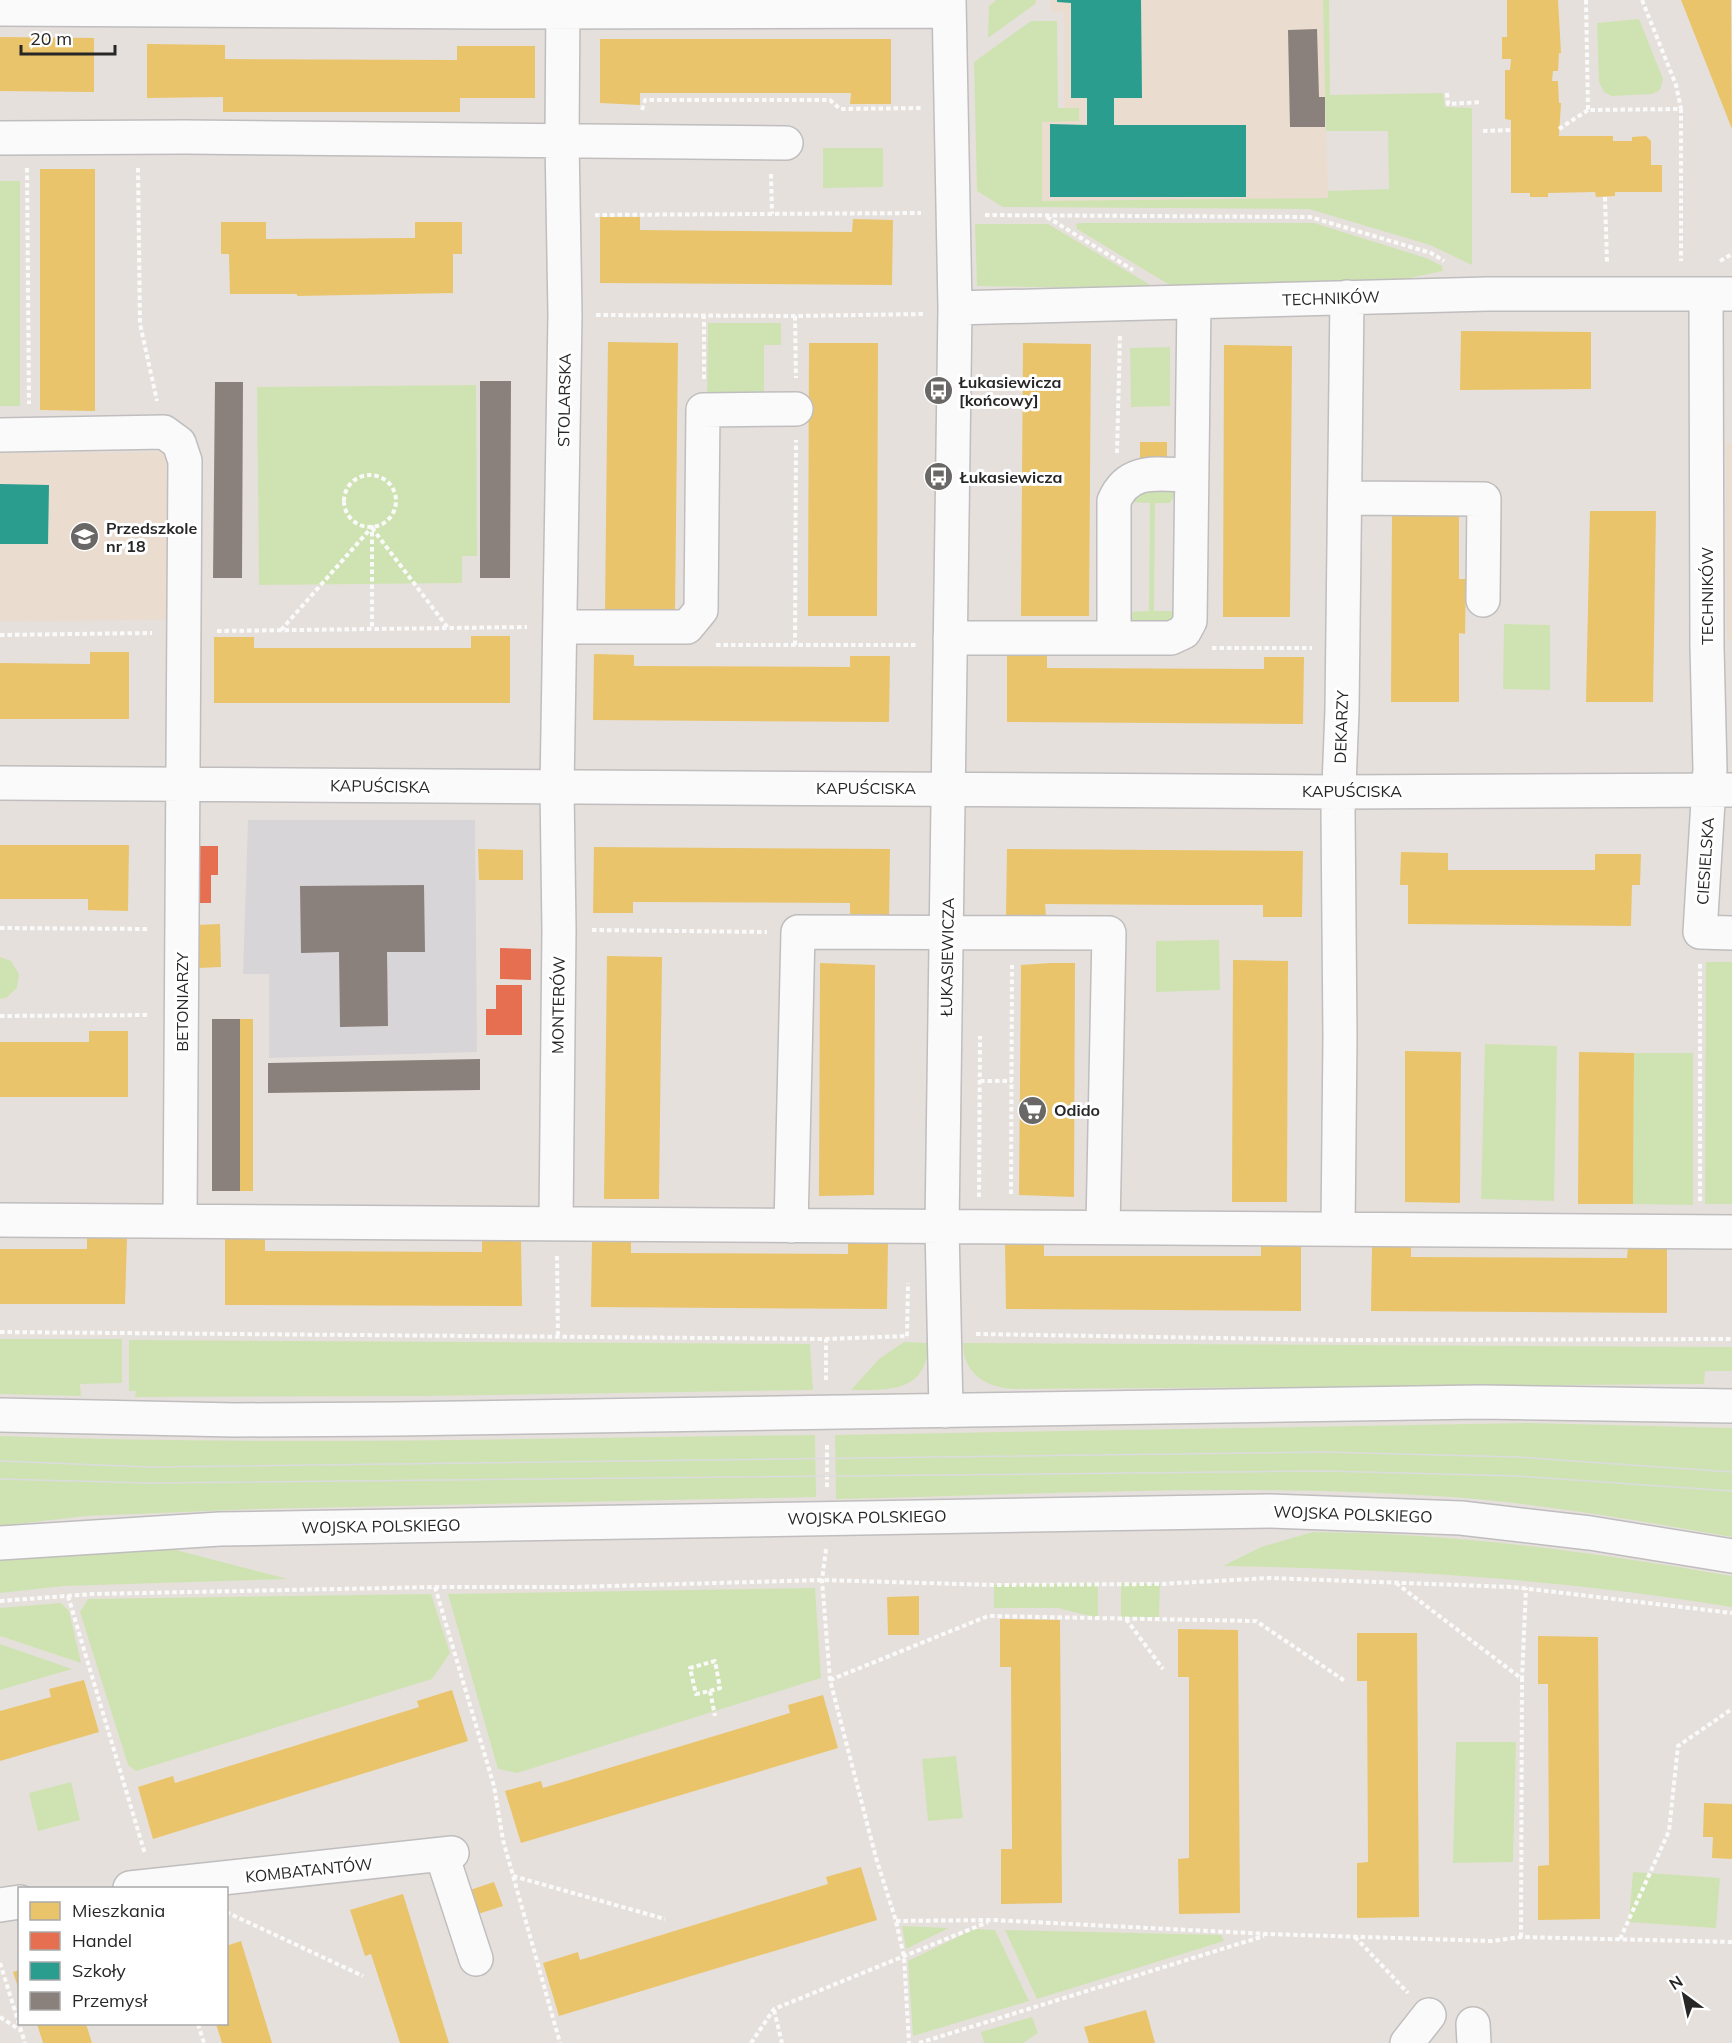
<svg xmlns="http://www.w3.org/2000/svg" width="1732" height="2043" viewBox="0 0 1732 2043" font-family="Mulish,sans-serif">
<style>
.industrial{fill:#d8d5d8}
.education{fill:#eadccf}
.green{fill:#cfe3b2}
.homes{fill:#e9c46a}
.shops{fill:#e76f51}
.schools{fill:#2a9d8f}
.industry{fill:#8a817c}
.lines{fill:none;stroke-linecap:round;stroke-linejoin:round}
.minor-casing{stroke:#bfbdbe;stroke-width:36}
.path{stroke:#fbfafa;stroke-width:4;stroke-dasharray:4.5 3;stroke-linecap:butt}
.minor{stroke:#fbfafa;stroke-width:33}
.tram{stroke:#dcdcde;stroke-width:1.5}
.labels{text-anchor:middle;stroke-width:6;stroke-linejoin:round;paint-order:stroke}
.street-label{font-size:16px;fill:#272727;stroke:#fff}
.poi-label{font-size:16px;font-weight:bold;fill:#272727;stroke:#fff;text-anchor:start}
</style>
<rect width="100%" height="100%" fill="#e6e0dc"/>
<!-- industrial -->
<path class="industrial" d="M 248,820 L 475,820 L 477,1052 L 269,1058 L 269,974 L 243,974 Z"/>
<!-- education -->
<path class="education" d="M 1051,0 L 1323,0 L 1328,198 L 1249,201 L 1042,201 L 1042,121 L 1079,121 L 1079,108 L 1064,108 L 1064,12 L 1051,11 Z
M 1726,443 L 1732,443 L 1732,639 L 1727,639 Z
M 170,452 L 170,620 L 0,621 L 0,453 Z"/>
<!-- green -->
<path class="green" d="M 996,0 L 1036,0 L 1035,4 L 988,38 L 989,6 Z
M 1323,0 L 1329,0 L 1330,95 L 1443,93 L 1445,107 L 1472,108 L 1472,265 L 1430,245 L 1309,209 L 1003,207 L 977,191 L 974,62 L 1031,21 L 1057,21 L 1058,108 L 1079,108 L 1079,121 L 1042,122 L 1042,201 L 1328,198 L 1328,191 L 1389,189 L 1388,131 L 1326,131 Z
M 1639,19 L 1663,79 L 1660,90 L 1652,94 L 1612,96 L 1604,92 L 1599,82 L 1597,23 Z
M 823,148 L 883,148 L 883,187 L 823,188 Z
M 0,181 L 20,181 L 20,406 L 0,406 Z
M 1080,223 L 1314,223 L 1426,258 L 1442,266 L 1443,271 L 1395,281 L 1178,290 L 1077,229 L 1076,224 Z
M 975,224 L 1048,224 L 1152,286 L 1151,289 L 977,286 Z
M 708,323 L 781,323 L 781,345 L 764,345 L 764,399 L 707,399 Z
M 1170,347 L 1170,406 L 1131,407 L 1130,348 Z
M 476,385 L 477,556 L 462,556 L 462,583 L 259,585 L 257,387 Z
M 1136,489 L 1178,490 L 1170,503 L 1155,503 L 1154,611 L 1177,611 L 1173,622 L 1132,624 L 1126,612 L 1149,611 L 1150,503 L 1126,502 Z
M 1504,624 L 1550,625 L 1550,690 L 1503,689 Z
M 1219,940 L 1220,990 L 1156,992 L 1156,941 Z
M 0,957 L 11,961 L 19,974 L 17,988 L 6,998 L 0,999 Z
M 1706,962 L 1732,962 L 1732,1204 L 1705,1204 Z
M 1485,1044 L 1557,1046 L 1554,1201 L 1481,1199 Z
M 1634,1053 L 1693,1053 L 1693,1205 L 1633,1204 Z
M 0,1339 L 122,1339 L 122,1383 L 80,1384 L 81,1396 L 0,1394 Z
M 129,1340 L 810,1344 L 813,1390 L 422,1396 L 135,1397 L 136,1391 L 129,1391 Z
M 904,1342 L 929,1343 C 926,1393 890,1390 851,1390 L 879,1359 Z
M 963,1343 L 1732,1347 L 1732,1371 L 1705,1371 L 1704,1384 L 1013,1389 C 985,1387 963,1373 963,1343 Z
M 1530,1423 L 1732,1428 L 1732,1537 C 1634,1520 1535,1502 1435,1496 C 1236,1483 1035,1495 836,1499 L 835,1435 Z
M 815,1435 L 816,1497 L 256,1509 L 86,1516 L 0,1526 L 0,1436 C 272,1446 544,1438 815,1435 Z
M 1313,1532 C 1454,1533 1594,1552 1732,1576 L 1732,1607 C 1563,1579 1394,1569 1223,1566 L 1261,1547 Z
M 164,1547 L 288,1579 L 64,1586 L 0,1593 L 0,1560 Z
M 1098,1583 L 1098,1618 L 1058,1608 L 994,1608 L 994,1585 Z
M 1121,1583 L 1160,1584 L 1159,1617 L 1121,1617 Z
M 815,1588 L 821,1678 L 517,1773 L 498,1769 L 448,1594 Z
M 431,1594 L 450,1653 L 432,1679 L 136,1771 L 128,1765 L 80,1612 L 88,1599 Z
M 61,1603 L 69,1611 L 81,1663 L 0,1636 L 0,1608 Z
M 0,1644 L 72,1669 L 0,1690 Z
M 1456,1742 L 1516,1742 L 1513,1862 L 1453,1863 Z
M 956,1756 L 963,1818 L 928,1821 L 922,1759 Z
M 71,1782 L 80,1820 L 38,1831 L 29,1793 Z
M 1633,1872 L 1720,1878 L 1716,1928 L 1629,1922 Z
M 902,1926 L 949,1928 L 906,1949 Z
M 974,1929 L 995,1930 L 1029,2001 L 913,2036 L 908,1961 Z
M 1005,1930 L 1221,1935 L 1224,1941 L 1037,1999 Z
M 1032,2017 L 1038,2033 L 1023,2043 L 984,2043 L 981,2032 Z"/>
<!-- homes -->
<path class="homes" d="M 1507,0 L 1558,0 L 1561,53 L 1559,53 L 1558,71 L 1553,71 L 1552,81 L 1558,81 L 1559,103 L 1561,103 L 1559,136 L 1613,136 L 1613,141 L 1632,141 L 1632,137 L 1646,136 L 1651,141 L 1651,165 L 1662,165 L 1662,192 L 1615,192 L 1615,196 L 1596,197 L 1595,192 L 1548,193 L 1548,197 L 1530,197 L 1530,193 L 1511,193 L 1511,120 L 1505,119 L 1505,70 L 1510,70 L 1511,59 L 1502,59 L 1502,37 L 1507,37 Z
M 1681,0 L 1731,0 L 1732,129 Z
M 0,37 L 94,38 L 94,92 L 0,91 Z
M 600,39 L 891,39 L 891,104 L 850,104 L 851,93 L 640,93 L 640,105 L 600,103 Z
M 147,44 L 225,45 L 225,59 L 457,60 L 457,46 L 535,46 L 535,98 L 460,98 L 460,112 L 223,112 L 223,97 L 147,98 Z
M 40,169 L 95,169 L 95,411 L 40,410 Z
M 600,217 L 640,217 L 640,230 L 852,232 L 853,219 L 893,220 L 892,285 L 600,283 Z
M 221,222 L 266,222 L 266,239 L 415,238 L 415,222 L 462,222 L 462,254 L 453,254 L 453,293 L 297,296 L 297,294 L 230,294 L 229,254 L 221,254 Z
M 1461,331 L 1591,332 L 1591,389 L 1460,390 Z
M 608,342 L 678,343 L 675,614 L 605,613 Z
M 809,343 L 878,343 L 877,616 L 808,616 Z
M 1023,343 L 1091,344 L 1089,616 L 1021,616 Z
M 1224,345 L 1292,346 L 1290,617 L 1223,617 Z
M 1140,442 L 1167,442 L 1167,459 L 1140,459 Z
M 1392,509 L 1459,510 L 1459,579 L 1466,579 L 1465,634 L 1459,633 L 1459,702 L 1391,702 Z
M 1590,511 L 1656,511 L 1653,702 L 1586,702 Z
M 471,636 L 510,636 L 510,703 L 214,703 L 214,637 L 254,637 L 254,648 L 471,648 Z
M 90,652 L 129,652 L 129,719 L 0,719 L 0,663 L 90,664 Z
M 594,654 L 634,655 L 634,666 L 850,667 L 850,656 L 890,656 L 889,722 L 593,720 Z
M 1007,656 L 1047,656 L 1047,668 L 1264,669 L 1264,657 L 1304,657 L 1303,724 L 1007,722 Z
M 0,845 L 129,845 L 128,911 L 88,910 L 88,899 L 0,899 Z
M 594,847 L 890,849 L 889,915 L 850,914 L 850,903 L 633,902 L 633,913 L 593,913 Z
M 478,849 L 523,850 L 523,880 L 479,880 Z
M 1007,849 L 1303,851 L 1302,917 L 1263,917 L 1263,905 L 1188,905 L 1045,904 L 1046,916 L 1006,915 Z
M 1401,852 L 1448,853 L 1448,870 L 1595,870 L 1595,854 L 1641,854 L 1640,885 L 1632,885 L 1631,926 L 1408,924 L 1408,885 L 1400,885 Z
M 220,924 L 221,967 L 198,968 L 197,925 Z
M 607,956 L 662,957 L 659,1199 L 604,1199 Z
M 1233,960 L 1288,961 L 1287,1202 L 1232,1202 Z
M 820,963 L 875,965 L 874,1195 L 819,1196 Z
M 1050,963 L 1075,963 L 1074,1197 L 1019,1195 L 1021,965 Z
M 240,1019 L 253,1019 L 253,1191 L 240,1191 Z
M 89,1031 L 128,1031 L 128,1097 L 0,1097 L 0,1042 L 89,1042 Z
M 1405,1051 L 1461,1052 L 1460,1203 L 1405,1202 Z
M 1579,1052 L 1634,1053 L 1633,1204 L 1578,1204 Z
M 87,1238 L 127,1238 L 125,1304 L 0,1304 L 0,1249 L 87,1249 Z
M 225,1239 L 265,1239 L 265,1251 L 482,1252 L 482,1240 L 521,1240 L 522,1306 L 225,1305 Z
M 592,1241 L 631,1242 L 631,1253 L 848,1254 L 848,1243 L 888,1243 L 887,1309 L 591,1307 Z
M 1005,1244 L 1044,1244 L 1044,1256 L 1261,1256 L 1261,1245 L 1301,1245 L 1301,1311 L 1006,1309 Z
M 1372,1246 L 1411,1246 L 1411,1257 L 1627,1258 L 1628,1247 L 1667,1247 L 1667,1313 L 1371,1311 Z
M 919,1596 L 919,1635 L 888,1635 L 887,1597 Z
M 1000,1619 L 1060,1620 L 1062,1903 L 1001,1904 L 1001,1849 L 1012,1849 L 1011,1667 L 1000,1667 Z
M 1178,1629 L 1238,1630 L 1240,1913 L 1179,1914 L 1178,1859 L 1189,1858 L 1189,1677 L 1178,1677 Z
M 1357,1633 L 1417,1633 L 1419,1917 L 1357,1918 L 1357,1863 L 1368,1862 L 1367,1681 L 1357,1681 Z
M 1538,1636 L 1598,1637 L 1600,1919 L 1538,1920 L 1538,1866 L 1549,1865 L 1548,1684 L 1538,1684 Z
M 84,1680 L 99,1732 L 0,1761 L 0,1711 L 51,1697 L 49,1689 Z
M 452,1690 L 468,1741 L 153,1839 L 138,1787 L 173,1776 L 175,1783 L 419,1707 L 417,1701 Z
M 823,1695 L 838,1748 L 521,1843 L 505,1791 L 541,1781 L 543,1788 L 790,1713 L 788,1705 Z
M 1704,1803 L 1732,1804 L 1732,1859 L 1712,1858 L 1713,1837 L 1703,1837 Z
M 861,1867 L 877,1920 L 559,2016 L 543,1963 L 578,1952 L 580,1960 L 828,1884 L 826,1877 Z
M 494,1882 L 503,1906 L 478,1914 L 470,1890 Z
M 403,1894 L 449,2043 L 400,2043 L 371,1954 L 365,1956 L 350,1910 Z
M 241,1941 L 272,2043 L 222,2043 L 216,2024 L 226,2024 L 226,1946 Z
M 20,1970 L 20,1990 L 19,1990 L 13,1972 Z
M 1146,2010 L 1155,2043 L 1089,2043 L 1084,2027 Z
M 37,2024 L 86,2024 L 92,2043 L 43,2043 Z"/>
<!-- shops -->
<path class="shops" d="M 186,846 L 218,846 L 218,875 L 211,875 L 211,903 L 185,903 Z
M 500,948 L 531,949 L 531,980 L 500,979 Z
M 496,985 L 522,985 L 522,1035 L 486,1035 L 486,1009 L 496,1009 Z"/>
<!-- schools -->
<path class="schools" d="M 1057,0 L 1141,0 L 1142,98 L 1114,98 L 1114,125 L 1246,125 L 1246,197 L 1050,197 L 1050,124 L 1087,125 L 1087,98 L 1071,98 L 1071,3 L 1057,2 Z
M 0,484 L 49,485 L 48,544 L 0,544 Z"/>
<!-- industry -->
<path class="industry" d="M 1317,29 L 1319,97 L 1325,97 L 1325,127 L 1290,127 L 1288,30 Z
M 480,381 L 511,381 L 510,578 L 480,578 Z
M 215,382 L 243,382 L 242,578 L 213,578 Z
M 424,885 L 425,952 L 387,952 L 388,1026 L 340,1027 L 339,952 L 301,953 L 300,886 Z
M 212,1019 L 240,1019 L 240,1191 L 212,1191 Z
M 480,1059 L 480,1090 L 268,1093 L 268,1063 Z"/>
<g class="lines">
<defs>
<path id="minor" d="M 0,9 L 489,12 L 948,11
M 0,138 L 185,137 L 786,143
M 1706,294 L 1707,647 L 1710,769 L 1700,932 L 1732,933
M 955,308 L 1488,294 L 1732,294
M 0,435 L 164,432 L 179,443 L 185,461 L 180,1220
M 1345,498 L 1484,499 L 1483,600
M 562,627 L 687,627 L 701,610 L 703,410 L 796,409
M 950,638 L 1171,638 L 1184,632 L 1190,621 L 1194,302
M 1114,638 L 1114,501 C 1129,466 1159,475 1191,475
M 0,783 L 1338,792 L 1732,790
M 0,1220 L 1732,1232
M 556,1223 L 559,930 L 557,788 L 565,315 L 562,140 L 563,0
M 791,1226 L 798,932 L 1109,933 L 1103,1227
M 1338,1229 L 1340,1038 L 1338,811 L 1342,710 L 1347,297
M 946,1411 L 942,1227 L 955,308 L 949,0
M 0,1415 L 235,1420 L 396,1419 L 1481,1402 L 1732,1406
M 0,1543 L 220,1529 L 1270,1511 L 1461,1518 L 1590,1533 L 1732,1556
M 442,1855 L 476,1959
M 130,1888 L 452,1853
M 0,1905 L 20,1902
M 1473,2024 L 1474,2043
M 1407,2043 L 1429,2015"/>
</defs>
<!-- minor casing -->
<use href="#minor" class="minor-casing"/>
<!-- path -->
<path class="path" d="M 1586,0 L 1588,110 L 1681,109 L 1681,261
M 1642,0 L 1676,85 L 1681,109
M 1447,93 L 1448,104 L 1482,102
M 642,110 L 645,100 L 830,100 L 840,109 L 921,108
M 1559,129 L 1588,110
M 1483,131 L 1510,130
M 27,168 L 29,404
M 138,168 L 140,324 L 157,401
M 771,174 L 772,214
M 1605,197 L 1607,262
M 595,215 L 921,213
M 985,215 L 1310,217 L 1431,253 L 1444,261
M 1047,217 L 1133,270
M 1720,261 L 1732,254
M 596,315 L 795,316 L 924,314
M 795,316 L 796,378
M 704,379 L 704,315
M 1117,453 L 1120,334
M344 501a26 26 0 1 1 52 0a26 26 0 1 1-52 0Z
M 372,528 L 448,628
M 281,630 L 372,527 L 372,629
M 217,631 L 527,627
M 0,635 L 152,633
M 716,645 L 918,645
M 795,645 L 796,440
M 1212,648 L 1312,648
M 0,928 L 149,929
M 592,930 L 767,932
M 0,1016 L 149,1015
M 980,1081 L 1012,1081
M 1011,1194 L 1012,965
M 979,1197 L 980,1036
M 1700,1201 L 1700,962
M 557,1256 L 558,1337
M 0,1332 L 826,1339 L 908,1336
M 976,1334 L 1338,1340 L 1732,1339
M 907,1336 L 908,1283
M 826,1380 L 826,1339
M 827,1445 L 827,1488
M 826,1549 L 822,1580 L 830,1680 L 876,1858 L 896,1921 L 904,1957 L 909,2043
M 1396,1583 L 1522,1679 L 1526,1588
M 435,1587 L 494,1786 L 503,1840 L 560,2043
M 68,1596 L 145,1854
M 0,1601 L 92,1594 L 435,1587 L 575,1587 L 822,1580 L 994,1585 L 1160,1584 L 1270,1578 L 1513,1587 L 1732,1613
M 1126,1619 L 1163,1669
M 830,1680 L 988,1616 L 1256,1621 L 1345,1681
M 710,1691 L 720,1688 L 715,1661 L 690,1668 L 696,1694 L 710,1691 L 715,1716
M 513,1876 L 665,1919
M 226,1912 L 363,1976
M 896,1921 L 992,1920 L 1268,1934 L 1492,1941 L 1521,1937 L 1732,1942
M 1355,1937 L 1408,1993
M 1521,1937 L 1522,1679
M 1620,1939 L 1669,1831 L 1678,1746 L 1732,1709
M 0,1963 L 25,2043
M 774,2010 L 782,2043
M 0,2017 L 20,2030
M 198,2024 L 204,2043
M 751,2043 L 774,2009 L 988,1922
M 919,2043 L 1264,1936"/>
<!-- minor -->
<use href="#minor" class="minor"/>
<!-- tram -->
<path class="tram" d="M 0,1461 L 149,1467 L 1322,1452 L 1517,1457 L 1732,1472
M 0,1479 L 149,1483 L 1326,1471 L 1518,1476 L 1732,1491"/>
</g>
<!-- icons -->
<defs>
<symbol id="bus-disc" viewBox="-11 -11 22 22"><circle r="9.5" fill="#6a6866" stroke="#fff"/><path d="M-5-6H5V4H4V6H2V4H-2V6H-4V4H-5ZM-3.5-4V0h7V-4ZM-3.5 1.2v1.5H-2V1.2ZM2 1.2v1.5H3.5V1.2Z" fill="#fff"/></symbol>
<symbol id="school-disc" viewBox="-11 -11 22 22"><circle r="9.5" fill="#6a6866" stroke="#fff"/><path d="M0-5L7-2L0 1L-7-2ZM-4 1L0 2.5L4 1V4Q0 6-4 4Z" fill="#fff"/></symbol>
<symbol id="supermarket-disc" viewBox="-11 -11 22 22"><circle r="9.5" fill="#6a6866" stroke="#fff"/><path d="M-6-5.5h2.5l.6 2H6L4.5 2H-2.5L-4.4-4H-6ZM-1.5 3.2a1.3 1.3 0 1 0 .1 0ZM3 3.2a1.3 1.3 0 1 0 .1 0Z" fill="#fff"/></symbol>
</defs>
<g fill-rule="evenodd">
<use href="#bus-disc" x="922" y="374" width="33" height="33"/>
<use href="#bus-disc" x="922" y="460" width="33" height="33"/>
<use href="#school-disc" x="68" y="520" width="33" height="33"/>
<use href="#supermarket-disc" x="1016" y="1094" width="33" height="33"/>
</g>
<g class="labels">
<!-- street labels -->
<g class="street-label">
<text transform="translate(1331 298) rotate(-2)" y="6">TECHNIKÓW</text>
<text transform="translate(564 400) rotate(-89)" y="6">STOLARSKA</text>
<text transform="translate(1707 596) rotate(-90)" y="6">TECHNIKÓW</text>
<text transform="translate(1341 727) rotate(-88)" y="6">DEKARZY</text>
<text transform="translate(380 786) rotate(1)" y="6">KAPUŚCISKA</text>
<text x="866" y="794">KAPUŚCISKA</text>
<text x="1352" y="797">KAPUŚCISKA</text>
<text transform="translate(1705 861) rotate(-86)" y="6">CIESIELSKA</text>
<text transform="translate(947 957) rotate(-89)" y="6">ŁUKASIEWICZA</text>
<text transform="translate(182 1002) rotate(-90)" y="6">BETONIARZY</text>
<text transform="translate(558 1005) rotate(-89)" y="6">MONTERÓW</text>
<text transform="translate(1353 1514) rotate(2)" y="6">WOJSKA POLSKIEGO</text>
<text transform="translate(867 1517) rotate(-1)" y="6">WOJSKA POLSKIEGO</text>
<text transform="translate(381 1526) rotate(-1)" y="6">WOJSKA POLSKIEGO</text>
<text transform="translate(309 1870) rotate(-6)" y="6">KOMBATANTÓW</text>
</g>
<!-- poi labels -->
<g class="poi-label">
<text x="959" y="388">Łukasiewicza<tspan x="959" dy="18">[końcowy]</tspan></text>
<text x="960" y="483">Łukasiewicza</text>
<text x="106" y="534">Przedszkole<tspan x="106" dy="18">nr 18</tspan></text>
<text x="1054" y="1116">Odido</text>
</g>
</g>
<!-- legend -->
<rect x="18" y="1887" width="210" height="138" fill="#ffffff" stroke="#a9a9a9" stroke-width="1.5"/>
<rect x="30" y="1902" width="30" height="18" fill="#e9c46a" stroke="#a9a9a9" stroke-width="1.5"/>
<text x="72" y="1917" font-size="18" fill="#272727">Mieszkania</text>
<rect x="30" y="1932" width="30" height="18" fill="#e76f51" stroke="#a9a9a9" stroke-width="1.5"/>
<text x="72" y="1947" font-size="18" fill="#272727">Handel</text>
<rect x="30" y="1962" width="30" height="18" fill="#2a9d8f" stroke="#a9a9a9" stroke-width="1.5"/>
<text x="72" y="1977" font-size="18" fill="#272727">Szkoły</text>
<rect x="30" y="1992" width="30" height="18" fill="#8a817c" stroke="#a9a9a9" stroke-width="1.5"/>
<text x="72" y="2007" font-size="18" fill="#272727">Przemysł</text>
<!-- north arrow -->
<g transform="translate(1684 1995) rotate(327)" stroke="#ffffff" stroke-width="4.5" paint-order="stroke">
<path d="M0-4.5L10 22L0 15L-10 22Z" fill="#272727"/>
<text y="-9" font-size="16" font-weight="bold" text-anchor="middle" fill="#272727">N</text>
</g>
<!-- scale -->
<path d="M21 45v9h94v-9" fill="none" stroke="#272727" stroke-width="3"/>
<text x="30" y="45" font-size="18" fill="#272727" stroke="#ffffff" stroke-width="4.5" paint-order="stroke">20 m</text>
</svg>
